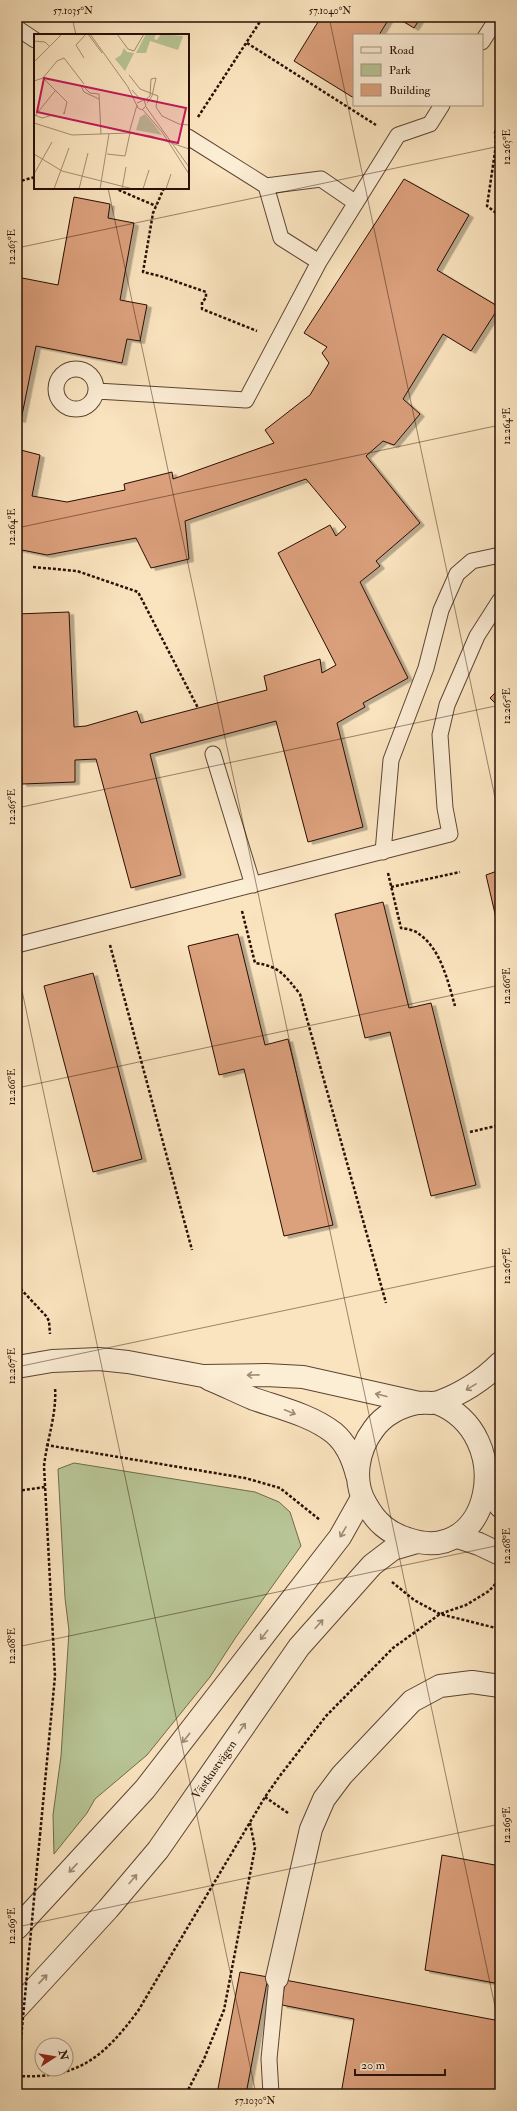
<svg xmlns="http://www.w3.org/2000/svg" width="517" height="2111" viewBox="0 0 517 2111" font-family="'IM FELL Double Pica',serif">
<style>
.green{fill:#b8c596;stroke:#706a4c}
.building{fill:#dba07b;stroke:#280e03;filter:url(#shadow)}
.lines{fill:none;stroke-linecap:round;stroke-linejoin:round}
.service-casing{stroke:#5c4432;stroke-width:17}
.minor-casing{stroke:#5c4432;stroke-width:24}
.tertiary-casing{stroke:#5c4432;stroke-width:24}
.path{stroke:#280e03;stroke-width:2.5;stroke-dasharray:3 2;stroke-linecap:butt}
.service{stroke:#fcedd5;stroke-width:15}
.minor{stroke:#fcedd5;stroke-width:22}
.tertiary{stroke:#fcedd5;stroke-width:22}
.path-bridge{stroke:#280e03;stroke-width:2.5;stroke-dasharray:3 2;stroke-linecap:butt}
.oneway{stroke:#9d8976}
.ticks{fill:none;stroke:#280e03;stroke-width:1;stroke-opacity:0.45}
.labels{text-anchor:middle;stroke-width:3.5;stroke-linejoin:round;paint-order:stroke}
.street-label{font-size:12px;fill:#280e03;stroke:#fcedd5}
.inset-road{fill:none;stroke:#a68e74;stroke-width:1}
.view{fill:#c2185b;fill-opacity:0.15;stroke:#c2185b;stroke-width:2}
.inset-edge{fill:none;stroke:#280e03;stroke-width:2}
.neatline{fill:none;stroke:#280e03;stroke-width:1.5}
.ticks-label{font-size:10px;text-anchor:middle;fill:#280e03}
</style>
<defs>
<filter id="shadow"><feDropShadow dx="4.5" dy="2.5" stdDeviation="0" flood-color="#0004"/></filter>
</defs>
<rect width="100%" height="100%" fill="#fae4bf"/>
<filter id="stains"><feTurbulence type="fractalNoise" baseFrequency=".005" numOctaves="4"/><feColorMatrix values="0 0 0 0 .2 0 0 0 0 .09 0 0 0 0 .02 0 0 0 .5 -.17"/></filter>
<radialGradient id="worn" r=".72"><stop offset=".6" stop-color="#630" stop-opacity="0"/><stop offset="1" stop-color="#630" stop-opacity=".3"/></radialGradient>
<!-- green -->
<path class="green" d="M 74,1463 L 255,1492 L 279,1502 L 290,1512 L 301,1546 L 236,1637 L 210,1677 L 147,1755 L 95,1799 L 87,1813 L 54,1854 L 53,1815 L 61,1756 L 69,1631 L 65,1598 L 58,1469 Z"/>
<!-- building -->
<path class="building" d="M 321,17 L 390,17 L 379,35 L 354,35 L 354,98 L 294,61 Z
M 396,17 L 421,17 L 414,28 Z
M 404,179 L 469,215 L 437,270 L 499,307 L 471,351 L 443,334 L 403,399 L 420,414 L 394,445 L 383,441 L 366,456 L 420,523 L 376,561 L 380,566 L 360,582 L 408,678 L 363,703 L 365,707 L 337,723 L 363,827 L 308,842 L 276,721 L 150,754 L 181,875 L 131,888 L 96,759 L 75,760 L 75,782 L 22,784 L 17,614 L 69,612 L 74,727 L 86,726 L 137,711 L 141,723 L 267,690 L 264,676 L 320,659 L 322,673 L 336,665 L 278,553 L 330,525 L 336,536 L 346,527 L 306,479 L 185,521 L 189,559 L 151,568 L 136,538 L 47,555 L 17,549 L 17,449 L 40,455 L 32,496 L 67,502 L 125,490 L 124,484 L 172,472 L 173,479 L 274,443 L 265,430 L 310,395 L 329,363 L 322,353 L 327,347 L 304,333 Z
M 74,197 L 110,204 L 108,218 L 134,223 L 120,300 L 147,305 L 140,341 L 127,339 L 122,363 L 36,346 L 21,420 L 17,419 L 17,277 L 58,285 Z
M 500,688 L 500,708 L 490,698 Z
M 500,870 L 500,935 L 486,875 Z
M 383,902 L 409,1008 L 431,1003 L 476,1185 L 431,1196 L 390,1032 L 365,1038 L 335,914 Z
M 238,934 L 265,1045 L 288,1039 L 333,1225 L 284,1236 L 244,1069 L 219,1075 L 188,946 Z
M 93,973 L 142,1159 L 93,1172 L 44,986 Z
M 442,1855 L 500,1866 L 500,1984 L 425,1970 Z
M 240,1972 L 268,1977 L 246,2094 L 217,2094 Z
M 285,1980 L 500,2021 L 500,2094 L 341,2094 L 354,2019 L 282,2005 Z"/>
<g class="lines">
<defs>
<path id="service" d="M 17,28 L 35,40
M 482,42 L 498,17
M 188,137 L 266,186 L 321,179 L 356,203
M 266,186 L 281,238 L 319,262
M56 389a20 20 0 1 1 40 0a20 20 0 1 1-40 0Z
M 97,391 L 246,400 L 319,262 L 398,135 L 430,124 L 442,105
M 213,754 L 253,885
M 383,852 L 391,760 L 426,668 L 441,610 L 457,574 L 472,561 L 500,555
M 17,945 L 450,834 L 445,808 L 440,735 L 447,705 L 477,636 L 500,600
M 271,2094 L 269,2059 L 277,1978"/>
<path id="minor" d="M 494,1498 L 500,1506
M 458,1537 L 479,1544 L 500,1554
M 277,1978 L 311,1829 L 324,1799 L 342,1775 L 412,1701 L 440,1686 L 472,1682 L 500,1686"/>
<g id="tertiary">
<path d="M 17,1367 L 52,1361 L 99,1359 L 128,1362 L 203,1376 L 266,1375 L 303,1377 L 419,1403"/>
<path d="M 209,1379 C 224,1385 239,1393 254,1399 C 280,1408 311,1415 334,1433 C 347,1444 353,1459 357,1475"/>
<path d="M 437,1403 C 517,1434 492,1568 408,1539 C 388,1533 376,1522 366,1504 C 352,1481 358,1450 373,1430 C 383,1415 401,1406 418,1403 C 425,1402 433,1404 439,1402 C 463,1393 482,1381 500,1363"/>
<path d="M 17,1928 L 145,1789 L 340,1537 L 362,1498"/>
<path id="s1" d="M 17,2008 L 108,1909 L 158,1850 L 299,1647 L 372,1565 L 393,1549 L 417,1542"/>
</g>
</defs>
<!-- service casing -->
<use href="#service" class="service-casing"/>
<!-- minor casing -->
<use href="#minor" class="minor-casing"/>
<!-- tertiary casing -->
<use href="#tertiary" class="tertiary-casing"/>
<!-- path -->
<path class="path" d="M 434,22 L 436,17
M 247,43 L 376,125
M 500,111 L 495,133 L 496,145 L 500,140
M 198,117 L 263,17
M 496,145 L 487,206 L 500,216
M 17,182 L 35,177
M 114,188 L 156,206
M 164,188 L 153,213 L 143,272 L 160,276 L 206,292 L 206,298 L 202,302 L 202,309 L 257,331
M 33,567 L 77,571 L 138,592 L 198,708
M 388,873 L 401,928 C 407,929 415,930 419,934 C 441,949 448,982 455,1006
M 391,887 L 460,872
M 242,911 L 255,963 C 280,966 285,976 300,994 L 386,1303
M 110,945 L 192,1250
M 470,1132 L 500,1125
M 17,1285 L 46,1316 L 49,1321 L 50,1334
M 46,1445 L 245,1478 L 280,1488 L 320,1520
M 17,1491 L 45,1487
M 392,1582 L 414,1600 L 440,1614 L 500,1629
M 265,1797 L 288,1813
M 40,1835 L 55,1676 L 44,1466 C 47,1439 57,1414 55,1387
M 17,2076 C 78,2079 103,2058 138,2011 L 265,1797 L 279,1777 L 326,1716 L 393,1648 L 440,1614 L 466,1605 L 489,1591 L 498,1581
M 17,2078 L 19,2060
M 186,2094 L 204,2059 L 224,2010 L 255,1848 L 250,1823"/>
<!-- service -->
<use href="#service" class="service"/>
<!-- minor -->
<use href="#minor" class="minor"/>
<!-- tertiary -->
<use href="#tertiary" class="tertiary"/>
<!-- path-bridge -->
<path class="path-bridge" d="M 19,2060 L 40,1835"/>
</g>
<!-- one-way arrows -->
<defs><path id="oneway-shaft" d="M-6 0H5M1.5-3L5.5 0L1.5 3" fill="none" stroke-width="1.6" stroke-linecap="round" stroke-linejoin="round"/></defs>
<g class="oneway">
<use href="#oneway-shaft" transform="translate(253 1375) rotate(179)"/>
<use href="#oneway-shaft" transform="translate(471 1387) rotate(148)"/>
<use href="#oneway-shaft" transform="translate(381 1395) rotate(-166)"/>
<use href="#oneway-shaft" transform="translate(290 1412) rotate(22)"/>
<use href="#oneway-shaft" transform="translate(343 1532) rotate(120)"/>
<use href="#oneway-shaft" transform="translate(319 1624) rotate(-48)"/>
<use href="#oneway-shaft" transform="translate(264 1635) rotate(128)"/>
<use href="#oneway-shaft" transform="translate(242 1728) rotate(-55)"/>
<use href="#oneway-shaft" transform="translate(186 1738) rotate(129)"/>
<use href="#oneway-shaft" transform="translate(73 1868) rotate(133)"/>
<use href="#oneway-shaft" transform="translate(133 1879) rotate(-50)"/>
<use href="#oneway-shaft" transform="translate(43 1979) rotate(-47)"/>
</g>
<!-- ticks -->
<path class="ticks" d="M 72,17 L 76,35M 329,17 L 500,821M 108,188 L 500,2030M 17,248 L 500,146M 17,528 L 500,425M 17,808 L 500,705M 17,967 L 256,2094M 17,1088 L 500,985M 17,1367 L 500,1265M 17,1647 L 500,1545M 17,1927 L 500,1824"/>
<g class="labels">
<!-- street labels -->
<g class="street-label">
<text dy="4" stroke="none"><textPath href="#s1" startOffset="310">Västkustvägen</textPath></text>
</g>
</g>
<!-- overview -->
<g transform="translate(34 34)">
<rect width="155" height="155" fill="#fae4bf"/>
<path d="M 112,0 L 122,0 L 120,5 L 123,6 L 127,0 L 149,2 L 144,16 L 116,7 L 112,19 L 102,19 ZM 90,14 L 93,18 L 100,19 L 91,37 L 81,25 L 87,21 ZM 111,80 L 118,88 L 128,101 L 102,96 L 106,83 Z" fill="#b8c596"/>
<path class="inset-road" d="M 54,0 L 68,19M 56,0 L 94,53 L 104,74 L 108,76 L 112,72 L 110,66 L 103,69M 83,0 L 94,15 L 100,17 L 110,0M 0,7 L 11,8 L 15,12M 50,24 L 42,11 L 52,0M 0,28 L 28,0M 95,41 L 106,55 L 124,62 L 122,73 L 128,82 L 145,90 L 155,91M 9,44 L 33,68 L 30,80 L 30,78M 0,47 L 9,44 L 23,27 L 30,24 L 50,50M 48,51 L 56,59 L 65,60 L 67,100M 47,52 L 50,58 L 65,65M 98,56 L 107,66M 110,67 L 116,62 L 117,45 L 122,44 L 118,62 L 113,69M 112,73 L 155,133M 109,76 L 128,98 L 155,140M 1,81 L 8,84 L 19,81M 0,83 L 21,57M 0,89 L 38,101 L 95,99 L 117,102 L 155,115M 95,99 L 103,71M 0,120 L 28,137 L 99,155M 73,120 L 91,122 L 96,99M 0,140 L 18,108M 20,155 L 35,114M 45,155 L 54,119M 66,155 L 75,100M 88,155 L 92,133M 109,155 L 115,136M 132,155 L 137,140"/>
<path class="view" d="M 10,44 L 152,74 L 144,109 L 3,78 Z"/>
<rect width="155" height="155" class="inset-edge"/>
</g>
<!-- margin -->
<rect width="517" height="2111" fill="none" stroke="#fae4bf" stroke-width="44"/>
<!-- legend -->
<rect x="353" y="34" width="130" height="72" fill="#fcedd5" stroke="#a79481"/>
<rect x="361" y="47" width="20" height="6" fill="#fcedd5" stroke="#a79481"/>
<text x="389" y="54" font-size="12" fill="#280e03">Road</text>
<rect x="361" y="64" width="20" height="12" fill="#b8c596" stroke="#a79481"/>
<text x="389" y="74" font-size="12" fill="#280e03">Park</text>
<rect x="361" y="84" width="20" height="12" fill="#dba07b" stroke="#a79481"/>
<text x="389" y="94" font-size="12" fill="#280e03">Building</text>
<!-- north arrow -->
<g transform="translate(54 2057) rotate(78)"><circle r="19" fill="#fcedd5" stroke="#a79481"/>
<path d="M0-3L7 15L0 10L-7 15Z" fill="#8f2418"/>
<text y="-6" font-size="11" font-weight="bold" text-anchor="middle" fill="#280e03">N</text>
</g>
<!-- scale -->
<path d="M355 2069v6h90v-6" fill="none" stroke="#280e03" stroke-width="2"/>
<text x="361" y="2069" font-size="12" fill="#280e03" stroke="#fcedd5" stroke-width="3" paint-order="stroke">20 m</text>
<rect x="22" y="22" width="473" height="2067" class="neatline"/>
<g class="ticks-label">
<text x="73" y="14">57.1035°N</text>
<text x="330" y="14">57.1040°N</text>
<text transform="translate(506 147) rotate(-90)" y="4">12.263°E</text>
<text transform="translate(11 247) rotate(-90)" y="4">12.263°E</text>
<text transform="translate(506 426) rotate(-90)" y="4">12.264°E</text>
<text transform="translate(11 527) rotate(-90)" y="4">12.264°E</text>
<text transform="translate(506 706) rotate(-90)" y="4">12.265°E</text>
<text transform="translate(11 807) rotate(-90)" y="4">12.265°E</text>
<text transform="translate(506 986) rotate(-90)" y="4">12.266°E</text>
<text transform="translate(11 1087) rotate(-90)" y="4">12.266°E</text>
<text transform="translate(506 1266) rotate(-90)" y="4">12.267°E</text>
<text transform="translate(11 1366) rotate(-90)" y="4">12.267°E</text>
<text transform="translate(506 1546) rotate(-90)" y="4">12.268°E</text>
<text transform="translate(11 1646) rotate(-90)" y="4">12.268°E</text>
<text transform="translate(506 1825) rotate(-90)" y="4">12.269°E</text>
<text transform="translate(11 1926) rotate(-90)" y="4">12.269°E</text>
<text x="255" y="2104">57.1030°N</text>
</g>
<rect width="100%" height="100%" filter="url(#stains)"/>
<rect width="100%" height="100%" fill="url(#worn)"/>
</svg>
